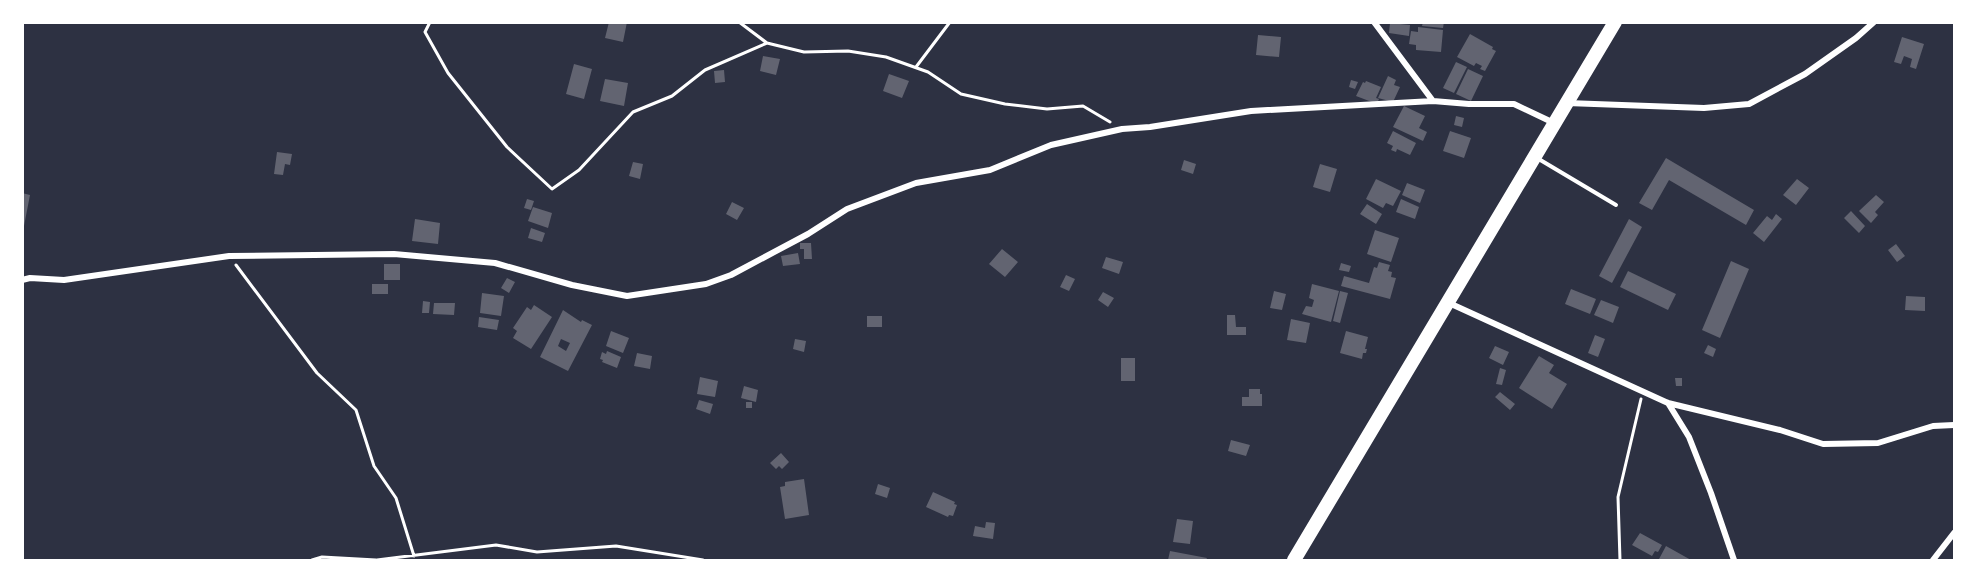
<svg xmlns="http://www.w3.org/2000/svg" width="1977" height="583" viewBox="0 0 1977 583" font-family="'IBM Plex Sans',sans-serif">
<style>
.building{fill:#626471;fill-rule:evenodd}
.lines{fill:none;stroke-linecap:round;stroke-linejoin:round}
.path{stroke:#fff;stroke-width:3}
.service{stroke:#fff;stroke-width:4}
.minor{stroke:#fff;stroke-width:6}
.trunk{stroke:#fff;stroke-width:14}
</style>
<rect width="100%" height="100%" fill="#2d3142"/>
<!-- building -->
<path class="building" d="M 609,22 L 627,22 L 623,42 L 605,38 Z
M 1423,22 L 1444,22 L 1443,28 L 1422,26 Z
M 1390,23 L 1410,25 L 1409,36 L 1389,33 Z
M 1418,27 L 1443,30 L 1441,52 L 1416,50 L 1416,45 L 1409,44 L 1411,31 L 1418,32 Z
M 1470,34 L 1493,47 L 1492,49 L 1496,51 L 1485,71 L 1480,69 L 1482,66 L 1476,63 L 1474,66 L 1457,57 Z
M 1258,35 L 1281,37 L 1279,57 L 1256,55 Z
M 1902,37 L 1924,44 L 1916,69 L 1910,67 L 1912,59 L 1904,56 L 1901,64 L 1894,62 Z
M 763,56 L 780,59 L 776,75 L 760,71 Z
M 1456,62 L 1467,67 L 1454,93 L 1443,88 Z
M 574,64 L 592,69 L 584,99 L 566,94 Z
M 1468,69 L 1483,76 L 1471,101 L 1456,94 Z
M 724,70 L 725,82 L 715,83 L 714,71 Z
M 889,74 L 909,81 L 902,98 L 883,91 Z
M 1388,76 L 1396,80 L 1394,85 L 1400,87 L 1393,102 L 1378,98 Z
M 605,79 L 628,83 L 624,106 L 600,101 Z
M 1351,80 L 1358,82 L 1355,89 L 1349,87 Z
M 1366,81 L 1381,87 L 1376,98 L 1379,99 L 1377,104 L 1356,96 L 1363,82 L 1365,83 Z
M 1404,106 L 1425,116 L 1419,128 L 1427,132 L 1423,141 L 1393,127 Z
M 1456,116 L 1464,118 L 1462,127 L 1454,125 Z
M 1393,131 L 1416,143 L 1410,155 L 1397,149 L 1396,152 L 1391,150 L 1393,146 L 1387,143 Z
M 1450,131 L 1471,138 L 1464,158 L 1443,151 Z
M 277,152 L 292,154 L 290,165 L 285,164 L 283,175 L 274,174 Z
M 1666,158 L 1754,210 L 1746,225 L 1669,180 L 1652,210 L 1639,203 Z
M 1184,160 L 1196,164 L 1193,174 L 1181,170 Z
M 633,162 L 643,164 L 640,179 L 629,176 Z
M 1320,164 L 1337,169 L 1330,192 L 1313,187 Z
M 1376,179 L 1401,191 L 1393,206 L 1386,203 L 1383,208 L 1366,199 Z
M 1797,179 L 1809,188 L 1796,205 L 1783,195 Z
M 1407,183 L 1425,190 L 1420,203 L 1402,195 Z
M 22,193 L 30,195 L 24,226 L 22,225 Z
M 1876,195 L 1884,202 L 1875,212 L 1878,215 L 1871,223 L 1859,211 Z
M 527,199 L 534,201 L 531,210 L 524,208 Z
M 1401,199 L 1419,207 L 1415,219 L 1396,212 Z
M 732,202 L 744,208 L 737,220 L 726,214 Z
M 1367,204 L 1382,214 L 1376,224 L 1360,214 Z
M 533,207 L 552,213 L 548,228 L 528,221 Z
M 1851,211 L 1865,226 L 1859,233 L 1844,218 Z
M 1776,214 L 1782,219 L 1764,242 L 1753,233 L 1767,216 L 1772,220 Z
M 415,219 L 440,223 L 438,244 L 412,241 Z
M 1629,219 L 1642,227 L 1612,283 L 1599,276 Z
M 531,228 L 545,233 L 542,242 L 528,238 Z
M 1375,230 L 1399,238 L 1391,262 L 1367,254 Z
M 800,243 L 811,243 L 812,259 L 804,259 L 804,249 L 800,249 Z
M 1896,244 L 1905,256 L 1897,262 L 1888,250 Z
M 1002,249 L 1018,262 L 1005,277 L 989,264 Z
M 798,253 L 800,264 L 783,266 L 781,256 Z
M 1106,257 L 1123,262 L 1119,274 L 1102,268 Z
M 1731,261 L 1749,269 L 1720,338 L 1702,330 Z
M 1379,262 L 1390,265 L 1388,271 L 1392,272 L 1391,277 L 1396,278 L 1390,299 L 1341,286 L 1344,276 L 1369,283 L 1374,267 L 1377,268 Z
M 1341,263 L 1351,266 L 1349,272 L 1339,270 Z
M 384,264 L 400,264 L 400,280 L 384,280 Z
M 1628,271 L 1676,294 L 1668,310 L 1620,287 Z
M 1066,275 L 1075,279 L 1069,291 L 1060,287 Z
M 507,278 L 515,282 L 509,293 L 501,288 Z
M 372,284 L 388,284 L 388,294 L 372,294 Z
M 1312,284 L 1339,291 L 1331,322 L 1302,314 L 1306,306 L 1312,307 L 1314,300 L 1309,298 Z
M 1571,289 L 1596,299 L 1590,314 L 1565,304 Z
M 1274,291 L 1286,294 L 1282,310 L 1270,308 Z
M 1340,291 L 1348,293 L 1340,323 L 1333,321 Z
M 1103,292 L 1114,298 L 1108,307 L 1098,300 Z
M 482,293 L 504,296 L 501,316 L 480,313 Z
M 1906,296 L 1925,297 L 1925,311 L 1905,310 Z
M 1601,300 L 1619,307 L 1613,323 L 1594,315 Z
M 423,301 L 430,302 L 429,313 L 422,313 Z
M 434,303 L 455,303 L 454,315 L 433,314 Z
M 534,305 L 552,317 L 531,349 L 513,338 L 517,331 L 513,328 L 527,307 L 531,310 Z
M 563,310 L 581,322 L 582,320 L 592,325 L 568,371 L 540,357 ZM 561,339 L 570,343 L 566,351 L 558,346 Z
M 1227,315 L 1235,315 L 1236,327 L 1246,327 L 1246,335 L 1227,335 Z
M 867,316 L 882,316 L 882,327 L 867,327 Z
M 479,317 L 499,320 L 497,330 L 478,327 Z
M 1291,319 L 1310,323 L 1306,343 L 1287,340 Z
M 611,331 L 629,338 L 623,353 L 606,346 Z
M 1346,331 L 1368,337 L 1365,349 L 1367,349 L 1366,353 L 1363,353 L 1362,359 L 1340,353 Z
M 1595,335 L 1605,339 L 1598,357 L 1588,353 Z
M 795,339 L 806,341 L 804,352 L 793,349 Z
M 1708,345 L 1716,349 L 1713,357 L 1704,353 Z
M 1495,346 L 1509,352 L 1503,365 L 1489,358 Z
M 607,351 L 621,357 L 617,368 L 602,362 L 603,360 L 600,359 L 602,352 L 606,354 Z
M 637,353 L 652,356 L 650,369 L 634,366 Z
M 1539,356 L 1554,365 L 1549,373 L 1567,384 L 1552,409 L 1519,388 Z
M 1121,358 L 1135,358 L 1135,381 L 1121,381 Z
M 1500,368 L 1506,370 L 1502,385 L 1496,384 Z
M 700,377 L 718,381 L 715,397 L 697,394 Z
M 1675,378 L 1682,378 L 1682,386 L 1676,386 Z
M 744,386 L 758,390 L 756,402 L 741,398 Z
M 1249,389 L 1260,389 L 1260,394 L 1262,394 L 1262,406 L 1242,406 L 1242,397 L 1249,397 Z
M 1500,392 L 1515,404 L 1510,410 L 1495,397 Z
M 699,400 L 713,404 L 710,414 L 696,409 Z
M 746,402 L 752,402 L 752,408 L 746,408 Z
M 1231,440 L 1250,445 L 1246,456 L 1228,451 Z
M 781,453 L 789,462 L 782,469 L 779,466 L 776,469 L 770,463 Z
M 804,479 L 809,515 L 785,519 L 780,487 L 785,486 L 785,482 Z
M 878,484 L 890,488 L 887,498 L 875,494 Z
M 933,492 L 955,502 L 954,504 L 957,505 L 953,516 L 949,515 L 948,517 L 926,507 Z
M 1177,519 L 1193,521 L 1190,544 L 1173,542 Z
M 986,522 L 995,523 L 993,539 L 973,536 L 975,526 L 985,528 Z
M 1640,533 L 1662,545 L 1658,552 L 1655,551 L 1652,556 L 1632,545 Z
M 1666,546 L 1691,560 L 1661,560 L 1659,559 Z
M 1170,551 L 1207,558 L 1206,560 L 1168,560 Z"/>
<g class="lines">
<!-- path -->
<path class="path" d="M 430,22 L 425,32 L 448,73 L 507,147 L 552,189 L 579,170 L 633,112 L 672,96 L 705,70 L 767,43 L 804,52 L 848,51 L 886,57 L 928,72 L 961,94 L 1005,104 L 1047,109 L 1083,106 L 1110,122
M 739,22 L 767,43
M 916,67 L 950,22
M 236,265 L 317,373 L 356,410 L 374,466 L 396,498 L 414,556
M 312,560 L 322,557 L 376,560
M 377,560 L 496,545 L 537,552 L 616,546 L 703,560
M 1620,560 L 1618,497 L 1641,399"/>
<!-- service -->
<path class="service" d="M 1537,158 L 1616,205"/>
<!-- minor -->
<path class="minor" d="M 1374,22 L 1433,101
M 1567,103 L 1704,108 L 1749,104 L 1805,74 L 1856,38 L 1874,22
M 22,280 L 30,278 L 64,280 L 229,256 L 394,254 L 495,263 L 572,285 L 627,296 L 706,284 L 731,275 L 808,234 L 847,209 L 916,183 L 990,170 L 1051,145 L 1122,129 L 1150,127 L 1251,111 L 1433,101 L 1469,104 L 1514,104 L 1554,123
M 1449,303 L 1668,403 L 1780,430 L 1823,444 L 1878,443 L 1933,426 L 1954,425
M 1668,403 L 1689,437 L 1711,493 L 1734,560
M 1933,560 L 1954,533"/>
<!-- trunk -->
<path class="trunk" d="M 1294,560 L 1615,22"/>
</g>
<!-- border -->
<rect width="1977" height="583" fill="none" stroke="#ffffff" stroke-width="48"/>
</svg>
